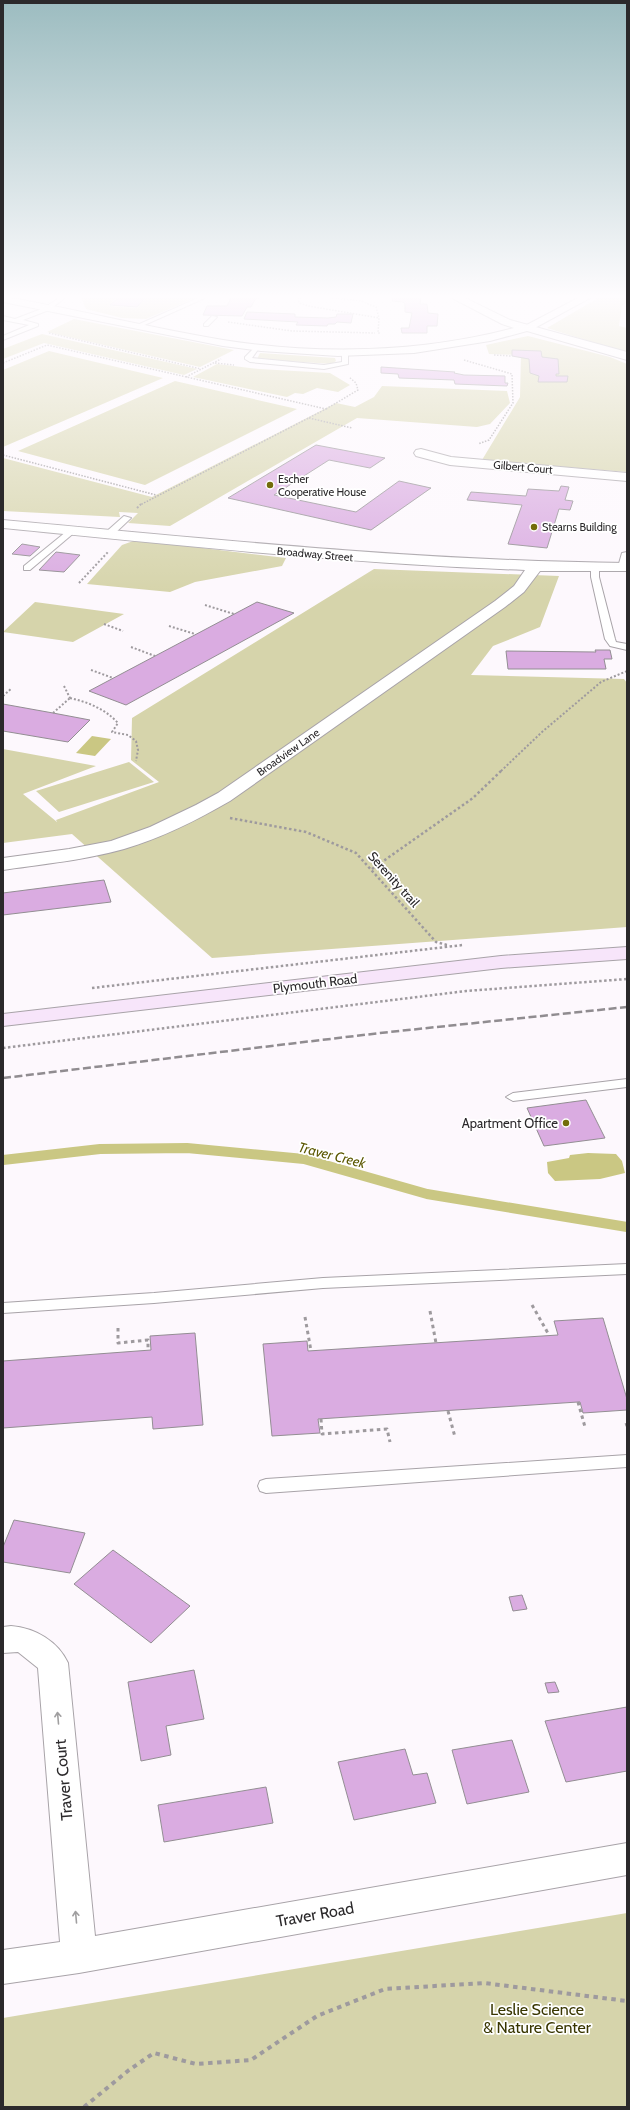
<svg xmlns="http://www.w3.org/2000/svg" width="630" height="2110" viewBox="0 0 630 2110" font-family="Cabin,sans-serif">
<style>
.green{fill:#d6d4ab}
.water{fill:#cac783}
.lines{fill:none;stroke-linecap:round;stroke-linejoin:round}
.stream{stroke:#cac783;stroke-width:10}
.building{fill:#daace1;stroke:#938e93}
.service-casing{stroke:#a8a3a8;stroke-width:2}
.minor-casing{stroke:#a8a3a8;stroke-width:2}
.tertiary-casing{stroke:#a8a3a8;stroke-width:2}
.secondary-casing{stroke:#a8a3a8;stroke-width:2}
.path-far4{stroke:#9e9a9e;stroke-width:1.5;stroke-dasharray:1.5 1.5;stroke-linecap:butt}
.path-far3{stroke:#9e9a9e;stroke-width:2;stroke-dasharray:2 2;stroke-linecap:butt}
.path-far2{stroke:#9e9a9e;stroke-width:2.5;stroke-dasharray:2.5 2.5;stroke-linecap:butt}
.path-far1{stroke:#9e9a9e;stroke-width:3;stroke-dasharray:3.5 3.5;stroke-linecap:butt}
.path{stroke:#9e9a9e;stroke-width:4;stroke-dasharray:4.5 4.5;stroke-linecap:butt}
.service{fill:#fff;fill-rule:evenodd}
.minor{fill:#fff;fill-rule:evenodd}
.tertiary{fill:#fff;fill-rule:evenodd}
.secondary{fill:#f7e5fa;fill-rule:evenodd}
.rail{stroke:#908c90;stroke-width:2.5;stroke-dasharray:8 3.5;stroke-linecap:butt}
.oneway{stroke:#a09fa0}
.poi-dot{fill:#726d0b;stroke:#fff;stroke-width:1.5}
.labels{text-anchor:middle;stroke-width:3.5;stroke-linejoin:round;paint-order:stroke}
.far-street-label{font-size:11px;fill:#2b292b;stroke:#fff}
.far-poi-label{font-size:11px;fill:#2b292b;stroke:#fff;text-anchor:start}
.street-label{font-size:13px;fill:#2b292b;stroke:#fff}
.poi-label{font-size:13px;fill:#2b292b;stroke:#fff;text-anchor:end}
.water-label{font-size:14px;font-style:italic;fill:#5c5802;stroke:#fff}
.near-street-label{font-size:16px;fill:#2b292b;stroke:#fff}
.near-park-label{font-size:16px;fill:#393600;stroke:#fff}
</style>
<rect width="100%" height="100%" fill="#fdf8fd"/>
<!-- green -->
<path class="green" d="M 81,298 L 116,298 L 109,306 L 137,308 L 146,298 L 195,298 L 146,319 L 122,318 L 86,309 Z
M 598,298 L 627,298 L 627,302 L 622,306 L 619,326 L 627,328 L 627,353 L 547,328 Z
M 74,319 L 234,350 L 200,367 L 47,332 Z
M 42,334 L 197,369 L 184,375 L 44,343 L 3,359 L 3,349 Z
M 528,336 L 610,357 L 627,364 L 627,472 L 482,460 L 520,397 L 521,355 L 489,354 L 486,345 Z
M 49,351 L 163,378 L 3,447 L 3,370 Z
M 260,353 L 335,358 L 336,361 L 332,364 L 257,359 Z
M 217,364 L 259,369 L 330,373 L 350,385 L 338,392 L 317,388 L 303,394 L 295,393 L 287,397 L 193,377 Z
M 175,381 L 297,409 L 145,485 L 18,451 Z
M 382,386 L 507,391 L 510,403 L 490,424 L 477,427 L 357,418 L 170,526 L 128,523 L 138,513 L 119,512 L 120,517 L 3,511 L 3,458 L 152,497 L 336,403 L 355,407 L 374,397 Z
M 136,540 L 286,558 L 282,566 L 195,582 L 170,592 L 87,584 L 122,545 Z
M 374,569 L 559,576 L 540,627 L 493,646 L 471,675 L 624,679 L 627,683 L 627,927 L 212,958 L 72,834 L 3,843 L 3,749 L 96,766 L 23,794 L 57,822 L 56,820 L 159,782 L 131,760 L 132,718 Z
M 35,602 L 124,614 L 73,642 L 3,632 Z
M 129,762 L 154,782 L 59,812 L 36,791 Z
M 627,1913 L 627,2107 L 3,2107 L 3,2018 Z"/>
<!-- water -->
<path class="water" d="M 92,736 L 111,739 L 95,756 L 76,753 Z
M 588,1153 L 616,1154 L 622,1161 L 625,1173 L 600,1179 L 555,1181 L 548,1173 L 547,1162 L 569,1158 L 570,1155 Z"/>
<g class="lines">
<!-- stream -->
<path class="stream" d="M 3,1160 L 100,1149 L 187,1148 L 304,1159 L 427,1194 L 627,1227"/>
</g>
<!-- building -->
<path class="building" d="M 118,298 L 145,298 L 137,307 L 110,305 Z
M 231,298 L 260,298 L 256,298 L 251,307 L 247,307 L 242,316 L 203,315 L 207,306 L 227,306 Z
M 393,298 L 421,298 L 420,304 L 427,304 L 428,313 L 438,314 L 437,326 L 427,326 L 427,333 L 402,333 L 401,328 L 409,328 L 412,313 L 405,312 L 405,304 L 403,302 L 392,301 Z
M 247,312 L 295,314 L 295,317 L 328,318 L 336,317 L 337,314 L 353,314 L 351,323 L 337,322 L 335,324 L 328,324 L 327,326 L 296,325 L 298,322 L 244,319 Z
M 512,350 L 541,351 L 542,357 L 558,359 L 559,374 L 556,374 L 556,376 L 568,376 L 567,382 L 538,382 L 539,376 L 530,373 L 529,359 L 512,356 Z
M 381,367 L 455,372 L 454,373 L 464,375 L 505,376 L 505,383 L 508,383 L 507,386 L 455,384 L 454,380 L 399,378 L 398,374 L 381,373 Z
M 316,445 L 385,458 L 370,468 L 329,460 L 274,495 L 356,512 L 399,481 L 431,488 L 371,530 L 228,498 Z
M 561,486 L 569,487 L 565,500 L 573,501 L 570,510 L 559,509 L 547,548 L 508,544 L 522,505 L 467,500 L 471,492 L 526,496 L 528,489 L 559,491 Z
M 22,544 L 40,547 L 30,556 L 12,554 Z
M 56,552 L 80,555 L 64,572 L 39,570 Z
M 257,602 L 294,613 L 126,705 L 89,691 Z
M 595,650 L 610,650 L 612,659 L 604,659 L 606,669 L 508,669 L 506,651 L 596,652 Z
M 3,704 L 53,713 L 90,720 L 68,742 L 3,731 Z
M 104,880 L 111,902 L 3,915 L 3,893 Z
M 586,1100 L 605,1138 L 544,1146 L 527,1108 Z
M 603,1318 L 627,1399 L 627,1410 L 583,1413 L 580,1402 L 578,1402 L 318,1419 L 320,1433 L 272,1436 L 263,1344 L 307,1341 L 308,1351 L 558,1335 L 554,1321 Z
M 195,1333 L 203,1425 L 153,1429 L 152,1417 L 3,1428 L 3,1361 L 151,1350 L 150,1336 Z
M 14,1520 L 85,1533 L 70,1573 L 3,1562 L 3,1547 Z
M 113,1550 L 190,1606 L 151,1643 L 74,1584 Z
M 522,1595 L 527,1609 L 513,1611 L 509,1597 Z
M 194,1670 L 204,1719 L 166,1726 L 171,1755 L 141,1761 L 128,1682 Z
M 555,1682 L 559,1692 L 548,1693 L 545,1683 Z
M 627,1707 L 627,1771 L 566,1782 L 545,1721 Z
M 512,1740 L 529,1792 L 467,1804 L 452,1750 Z
M 405,1749 L 413,1775 L 427,1773 L 436,1803 L 354,1820 L 338,1762 Z
M 266,1787 L 273,1823 L 164,1842 L 158,1805 Z"/>
<g class="lines">
<defs>
<path id="service" d="M 59,298 L 65,298 L 49,310 L 23,320 L 38,324 L 38,326 L 3,340 L 3,336 L 29,325 L 3,320 L 3,316 L 15,319 L 44,308 Z
M 198,298 L 205,298 L 140,327 L 135,326 Z
M 212,316 L 217,317 L 208,326 L 204,326 L 204,324 Z
M 256,346 L 259,348 L 252,358 L 324,365 L 342,362 L 342,353 L 345,351 L 348,353 L 348,364 L 324,369 L 250,362 L 245,359 L 245,357 Z
M 124,516 L 131,518 L 112,536 L 106,536 L 106,532 Z
M 72,527 L 75,528 L 75,532 L 30,570 L 24,570 L 24,566 Z
M 595,565 L 599,568 L 599,577 L 615,639 L 616,642 L 627,644 L 627,650 L 610,646 L 605,639 L 591,577 L 591,568 Z
M 627,1079 L 627,1087 L 513,1101 L 506,1097 L 513,1093 Z
M 627,1264 L 627,1274 L 323,1288 L 154,1303 L 3,1313 L 3,1303 L 154,1293 L 323,1278 Z
M 627,1455 L 627,1467 L 266,1493 L 260,1491 L 258,1486 L 260,1481 L 266,1479 Z"/>
<path id="minor" d="M 578,298 L 590,298 L 531,330 L 527,331 L 521,328 Z
M 421,449 L 451,457 L 627,473 L 627,481 L 450,465 L 416,456 L 414,453 L 416,450 Z
M 3,520 C 211,539 418,561 627,563 L 627,571 L 540,571 L 524,592 L 505,607 L 230,801 C 197,820 162,838 124,849 C 85,860 44,864 3,870 L 3,858 L 69,849 L 111,841 L 150,827 L 196,805 L 218,793 L 495,601 L 514,586 L 525,570 C 351,564 177,545 3,528 Z
M 11,1626 C 35,1628 58,1641 68,1663 L 95,1936 L 627,1843 L 627,1875 L 79,1973 L 3,1984 L 3,1950 L 60,1942 L 38,1668 L 18,1652 L 3,1653 L 3,1627 Z"/>
<path id="tertiary" d="M 3,298 L 12,298 C 82,311 152,328 223,340 C 319,355 420,353 514,328 L 502,324 L 452,298 L 465,298 L 510,320 L 627,352 L 627,360 L 527,331 L 490,341 L 414,353 L 338,356 L 261,351 L 223,346 L 3,302 Z
M 627,552 L 627,571 L 620,570 L 618,567 L 622,553 Z"/>
<path id="secondary" d="M 627,947 L 627,959 L 501,968 L 3,1026 L 3,1014 L 501,956 Z"/>
</defs>
<!-- service casing -->
<use href="#service" class="service-casing"/>
<!-- minor casing -->
<use href="#minor" class="minor-casing"/>
<!-- tertiary casing -->
<use href="#tertiary" class="tertiary-casing"/>
<!-- secondary casing -->
<use href="#secondary" class="secondary-casing"/>
<!-- path-far4 -->
<path class="path-far4" d="M 301,298 L 298,298 L 299,303 L 309,306 L 379,318
M 332,298 L 361,301 L 376,307 L 379,318 L 378,333 L 381,333
M 228,322 L 292,331 L 375,333
M 49,333 L 201,369
M 494,355 L 511,356
M 464,360 L 512,374 L 513,403 L 489,440 L 478,444
M 3,363 L 47,345 L 326,409 L 140,505
M 215,363 L 234,365
M 186,377 L 221,359
M 326,409 L 358,390 L 356,383 L 349,377
M 309,418 L 352,428
M 3,455 L 156,495"/>
<!-- path-far3 -->
<path class="path-far3" d="M 137,508 L 141,504
M 79,583 L 108,552
M 205,605 L 234,614
M 104,624 L 123,631
M 169,626 L 195,634
M 131,647 L 155,656
M 91,670 L 113,678
M 64,686 L 70,698
M 3,696 L 12,688
M 70,698 C 88,702 105,709 118,723 L 112,732 L 128,735 L 136,741 L 138,750 L 136,761
M 53,713 L 70,698
M 501,771 L 542,732 L 601,682 L 627,671"/>
<!-- path-far2 -->
<path class="path-far2" d="M 230,818 L 306,832 L 356,853 L 436,942 L 447,945
M 372,869 L 473,798 L 502,770
M 92,988 L 463,945
M 3,1048 L 466,991 L 627,979"/>
<!-- path-far1 -->
<path class="path-far1" d="M 532,1305 L 549,1335
M 430,1311 L 436,1343
M 305,1317 L 311,1351
M 118,1328 L 118,1343 L 148,1340 L 148,1350
M 578,1402 L 585,1427
M 448,1411 L 455,1437
M 321,1419 L 322,1434 L 387,1429 L 390,1442
M 626,1423 L 627,1426"/>
<!-- path -->
<path class="path" d="M 84,2107 L 129,2070 L 154,2053 L 196,2064 L 251,2060 L 317,2016 L 385,1989 L 484,1983 L 627,2001"/>
<!-- service -->
<use href="#service" class="service"/>
<!-- minor -->
<use href="#minor" class="minor"/>
<!-- tertiary -->
<use href="#tertiary" class="tertiary"/>
<!-- secondary -->
<use href="#secondary" class="secondary"/>
<!-- rail -->
<path class="rail" d="M 3,1078 L 380,1033 L 627,1007"/>
</g>
<!-- one-way arrows -->
<defs><path id="oneway-shaft" d="M-6 0H5M1.5-3L5.5 0L1.5 3" fill="none" stroke-width="1.6" stroke-linecap="round" stroke-linejoin="round"/></defs>
<g class="oneway">
<use href="#oneway-shaft" transform="translate(58 1718) rotate(-95)"/>
<use href="#oneway-shaft" transform="translate(76 1917) rotate(-95)"/>
</g>
<!-- sky -->
<linearGradient id="sky" x2="0" y2="1"><stop stop-color="#9cbcc0"/><stop offset="0.5" stop-color="#fefcfe"/><stop offset="1" stop-color="#fefcfe" stop-opacity="0"/></linearGradient>
<rect width="630" height="593" fill="url(#sky)"/>
<!-- markers -->
<g class="poi-dot">
<circle cx="270" cy="485" r="4"/>
<circle cx="534" cy="527" r="4"/>
<circle cx="566" cy="1123" r="4"/>
</g>
<g class="labels">
<!-- far-street labels -->
<g class="far-street-label">
<text transform="translate(523 467) rotate(5)" y="4">Gilbert Court</text>
<text transform="translate(315 554) rotate(5)" y="4">Broadway Street</text>
<text transform="translate(288 752) rotate(-35)" y="4">Broadview Lane</text>
</g>
<!-- far-poi labels -->
<g class="far-poi-label">
<text x="278" y="483">Escher<tspan x="278" dy="13">Cooperative House</tspan></text>
<text x="542" y="531">Stearns Building</text>
</g>
<!-- street labels -->
<g class="street-label">
<text transform="translate(394 879) rotate(48)" y="5">Serenity trail</text>
<text transform="translate(315 983) rotate(-7)" y="5">Plymouth Road</text>
</g>
<!-- poi labels -->
<g class="poi-label">
<text x="558" y="1128">Apartment Office</text>
</g>
<!-- water labels -->
<g class="water-label">
<text transform="translate(332 1155) rotate(14)" y="5">Traver Creek</text>
</g>
<!-- near-street labels -->
<g class="near-street-label">
<text transform="translate(63 1780) rotate(-95)" y="6">Traver Court</text>
<text transform="translate(315 1914) rotate(-10)" y="6">Traver Road</text>
</g>
<!-- near-park labels -->
<g class="near-park-label">
<text x="537" y="2015">Leslie Science<tspan x="537" dy="18">&amp; Nature Center</tspan></text>
</g>
</g>
<!-- border -->
<rect width="630" height="2110" fill="none" stroke="#2b292b" stroke-width="8"/>
</svg>
